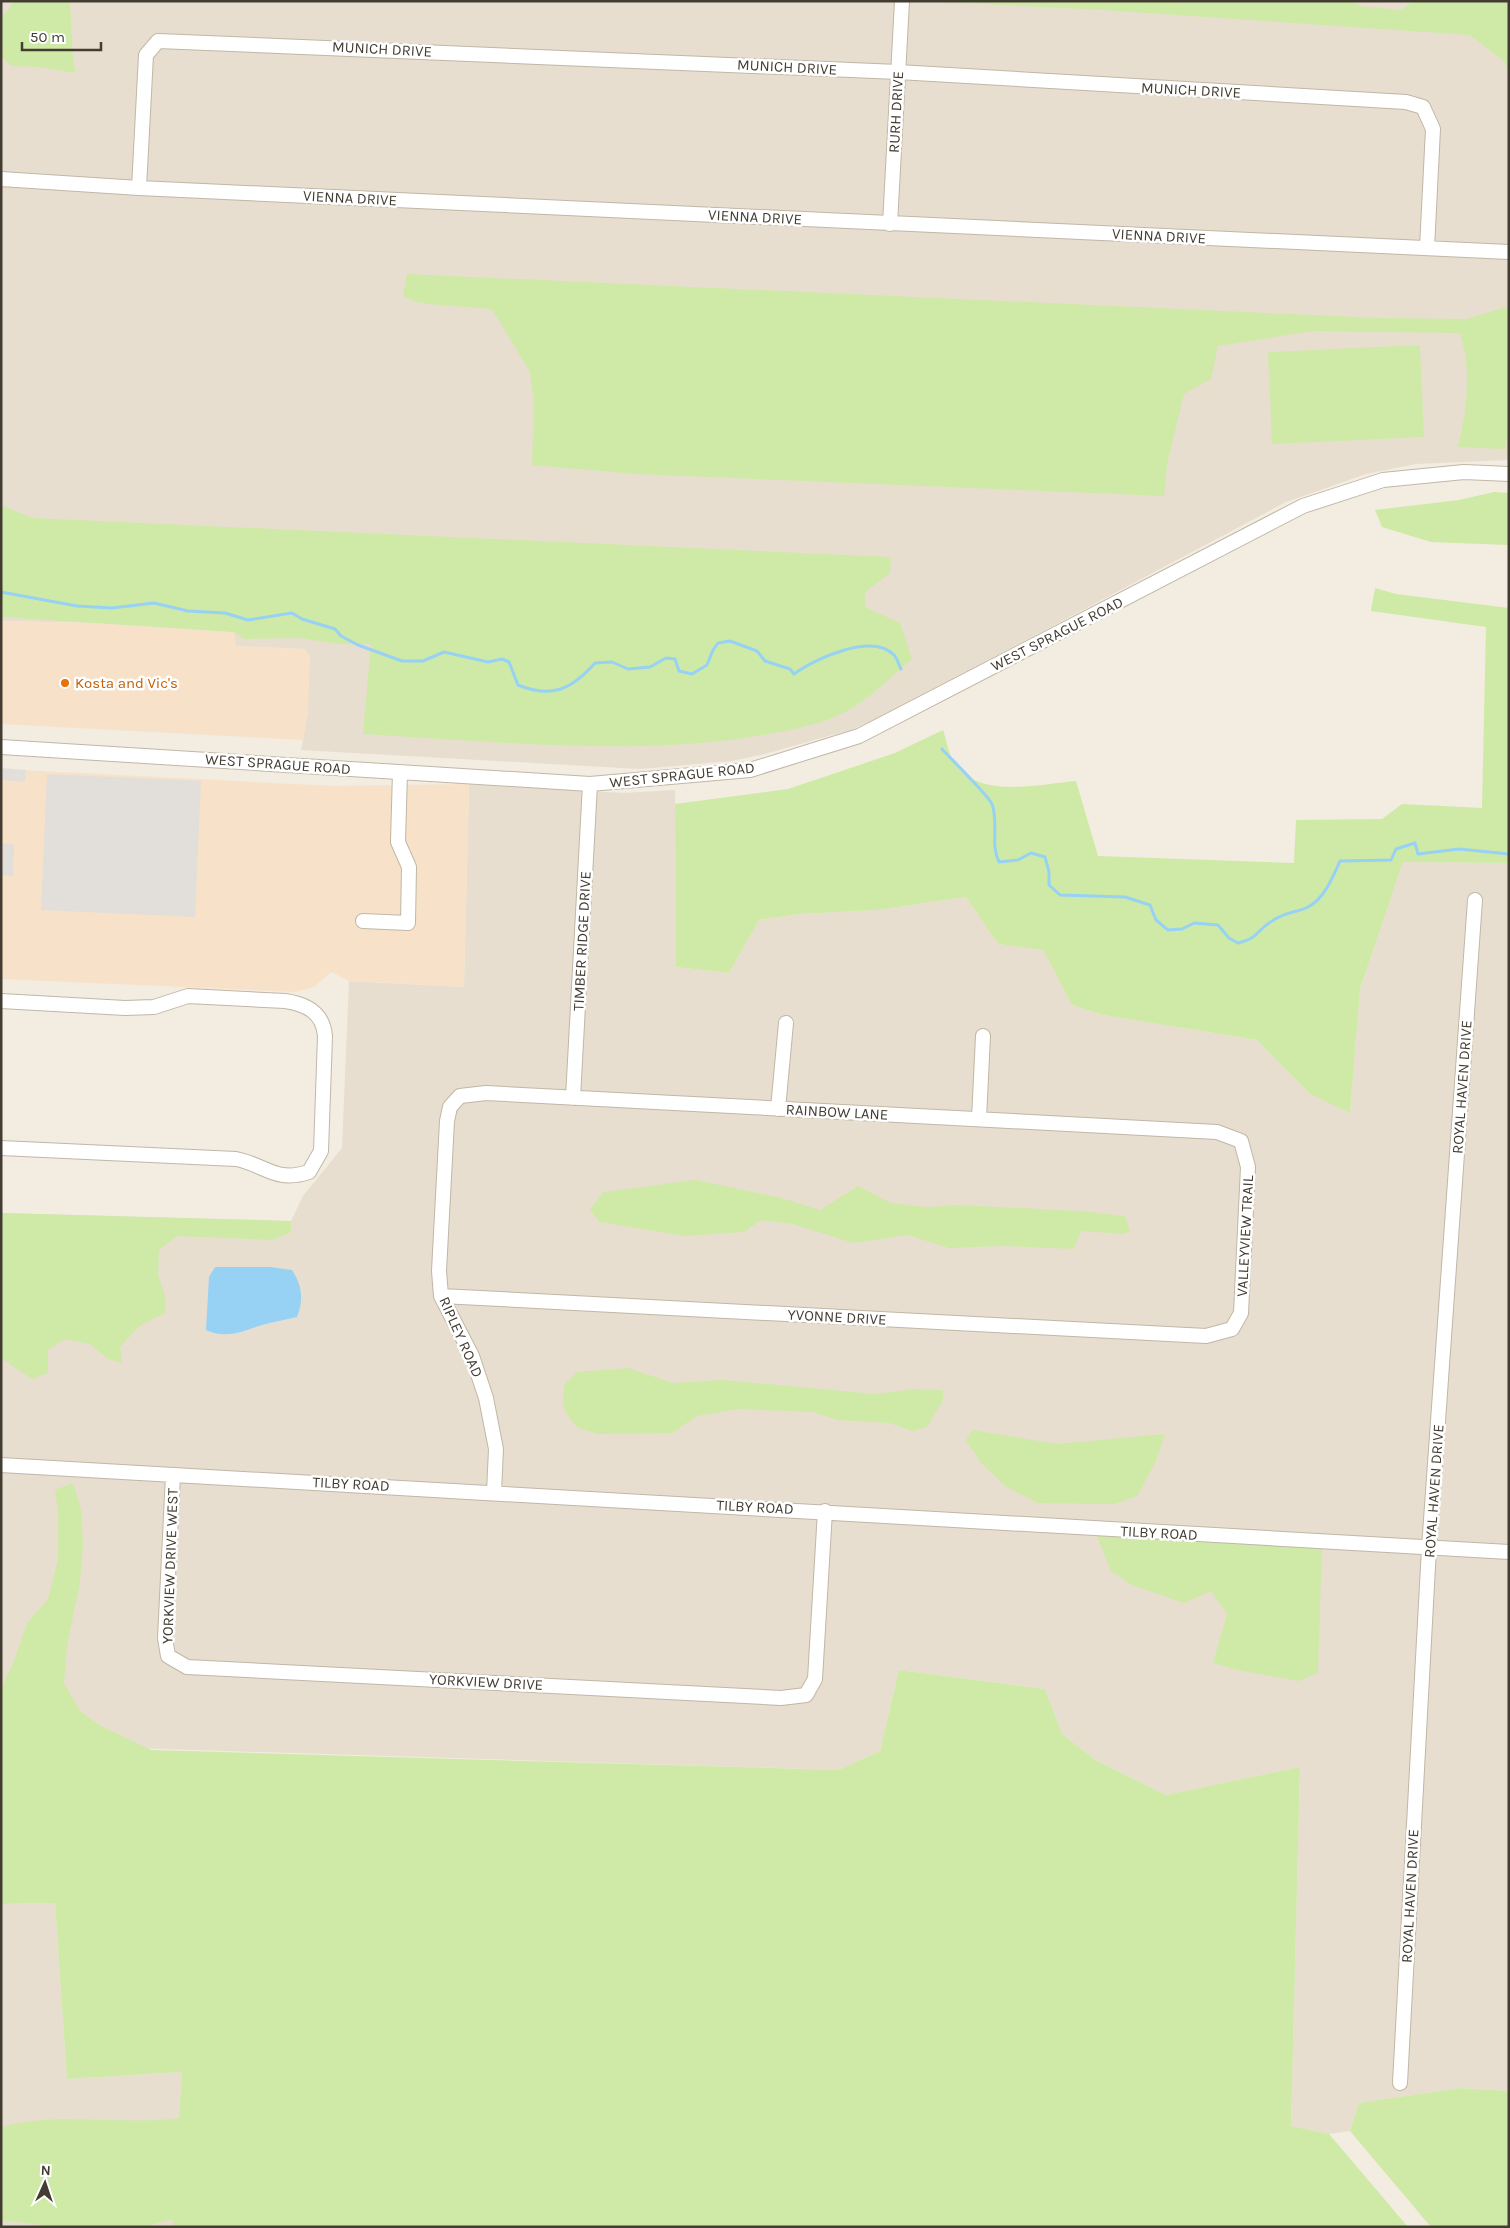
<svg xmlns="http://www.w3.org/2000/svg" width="1510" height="2228" viewBox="0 0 1510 2228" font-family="Karla,sans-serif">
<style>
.residential{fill:#e7decf}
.commercial{fill:#f7e2c9}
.green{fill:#ceeaa6}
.parking{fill:#e2deda}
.water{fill:#97d2f5}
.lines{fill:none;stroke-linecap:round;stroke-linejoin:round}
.stream{stroke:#97d2f5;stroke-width:3}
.minor-casing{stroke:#c0b7a6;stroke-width:16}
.minor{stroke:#fff;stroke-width:14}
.food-dot{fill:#e8710a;stroke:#fff;stroke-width:2}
.labels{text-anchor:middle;stroke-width:5;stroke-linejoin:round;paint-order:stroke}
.street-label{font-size:15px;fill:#433c32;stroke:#fff}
.food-label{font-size:15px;fill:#c56008;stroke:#fff;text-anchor:start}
</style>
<rect width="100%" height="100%" fill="#f2ece1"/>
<!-- residential -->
<path class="residential" d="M 1,1 L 1509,1 L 1509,460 L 1416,464 L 1366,474 L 1286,502 L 889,713 L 853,729 L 765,754 L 731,761 L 640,769 L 301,750 L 308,712 L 304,649 L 235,646 L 234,632 L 98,623 L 1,621 Z
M 469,784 L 623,793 L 675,790 L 676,967 L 729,973 L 759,920 L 800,914 L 877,910 L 966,897 L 998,944 L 1043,950 L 1072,1005 L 1103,1015 L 1257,1040 L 1310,1094 L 1350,1112 L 1360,989 L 1403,862 L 1509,863 L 1509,2091 L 1460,2088 L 1359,2103 L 1350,2131 L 1329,2134 L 1291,2126 L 1300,1767 L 1166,1795 L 1097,1761 L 1062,1734 L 1045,1689 L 899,1670 L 880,1751 L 839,1770 L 1,1744 L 1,1213 L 291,1221 L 303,1196 L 342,1148 L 349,981 L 464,987 Z
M 55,1903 L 67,2079 L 182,2072 L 173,2227 L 1,2227 L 1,1904 Z"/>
<!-- commercial -->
<path class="commercial" d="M 1,621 L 98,623 L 234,632 L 236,646 L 304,649 L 310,656 L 308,712 L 303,740 L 1,724 Z
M 1,769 L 333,786 L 469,784 L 464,987 L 349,981 L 331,972 L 314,987 L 295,992 L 1,979 Z"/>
<!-- green -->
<path class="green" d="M 15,1 L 70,1 L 73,60 L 76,73 L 39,67 L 11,66 L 1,56 L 1,18 Z
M 919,1 L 1353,1 L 1360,6 L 1401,10 L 1413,1 L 1509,1 L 1509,76 L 1505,62 L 1470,35 L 1103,10 Z
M 407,274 L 1378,318 L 1467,319 L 1509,306 L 1509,441 L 1505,441 L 1505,449 L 1458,447 C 1467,409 1472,371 1460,333 L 1312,331 L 1218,346 L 1211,379 L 1184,394 L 1167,464 L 1164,496 L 637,474 L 532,465 L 534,403 L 530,372 L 492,309 L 428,304 L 416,302 L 403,296 Z
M 1420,345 L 1424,437 L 1272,444 L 1268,352 Z
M 1494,492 L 1509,493 L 1509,545 L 1431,542 L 1382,527 L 1375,510 L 1459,500 Z
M 1,505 L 32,518 L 891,557 L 890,573 L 865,592 L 865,607 L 900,623 L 912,659 C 891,677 862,706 837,716 C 806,729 770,734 737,739 C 613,755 488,741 363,734 L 371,644 L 339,644 L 299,638 L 244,639 L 234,632 L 1,617 Z
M 1375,588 L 1396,594 L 1509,608 L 1509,863 L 1403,862 L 1360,989 L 1350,1113 L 1310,1094 L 1257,1040 L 1103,1015 L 1072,1005 L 1043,950 L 998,944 L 966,897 L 877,910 L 800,914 L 759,920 L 729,973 L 676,967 L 675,804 L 788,789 L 895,753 L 943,730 C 946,739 948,750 952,759 C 974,801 1039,784 1076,781 L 1098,856 L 1294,863 L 1296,820 L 1382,819 L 1402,804 L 1482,808 L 1486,627 L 1371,611 Z
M 695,1180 L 778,1197 L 820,1210 L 858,1186 L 891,1203 L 926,1207 L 958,1205 L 1081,1211 L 1125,1216 L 1130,1231 L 1124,1234 L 1081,1231 L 1074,1249 L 1004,1246 L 949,1248 L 908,1235 L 853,1243 L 793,1224 L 761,1220 L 744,1232 L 684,1236 L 599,1222 L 590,1210 L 603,1192 Z
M 1,1213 L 291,1221 L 291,1232 L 273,1240 L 177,1236 L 159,1250 L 158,1274 L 165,1296 L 165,1313 L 139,1326 L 120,1347 L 122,1363 L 108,1359 L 90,1344 L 65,1339 L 48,1350 L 48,1373 L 32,1379 L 1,1358 Z
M 628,1368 L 673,1383 L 723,1380 L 875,1394 L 915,1389 L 943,1390 L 943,1400 L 927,1427 L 912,1431 L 890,1423 L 838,1420 L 813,1412 L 738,1409 L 697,1416 L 672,1433 L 599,1434 L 578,1428 L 570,1419 L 563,1406 L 564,1385 L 577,1372 Z
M 973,1430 L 1057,1444 L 1165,1434 L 1155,1463 L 1137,1496 L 1114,1504 L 1038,1503 L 1005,1486 L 981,1463 L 966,1440 Z
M 73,1483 L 81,1509 L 83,1544 L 80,1583 L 67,1645 L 64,1683 L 80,1711 L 101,1726 L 151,1750 L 839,1770 L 880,1751 L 899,1670 L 1045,1689 L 1062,1734 L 1097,1761 L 1166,1795 L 1300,1767 L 1291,2126 L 1329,2134 L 1408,2227 L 173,2227 L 173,2219 L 142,2227 L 57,2227 L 1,2220 L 1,2127 C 58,2111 121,2126 179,2118 L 182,2072 L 67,2079 L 55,1903 L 1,1904 L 1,1689 L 14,1661 L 27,1623 L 48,1599 L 58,1560 L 58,1512 L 55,1490 Z
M 1097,1536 L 1322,1547 L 1318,1673 L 1298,1681 L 1238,1670 L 1213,1663 L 1227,1614 L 1211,1591 L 1184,1603 L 1132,1585 L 1111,1571 Z
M 1460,2088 L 1509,2091 L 1509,2227 L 1431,2227 L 1350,2131 L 1359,2103 Z"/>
<!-- parking -->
<path class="parking" d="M 1,768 L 26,770 L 25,782 L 1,780 Z
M 47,774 L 201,781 L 195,917 L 41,910 Z
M 1,843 L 14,844 L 13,876 L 1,875 Z"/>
<!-- water -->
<path class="water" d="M 215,1267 L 270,1267 L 292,1270 C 302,1285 304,1300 297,1317 C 285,1320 271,1322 259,1326 C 241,1332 225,1339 206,1330 L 209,1277 Z"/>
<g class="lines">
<!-- stream -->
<path class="stream" d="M 1,592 L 77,606 L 112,608 L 154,603 L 188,611 L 225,613 L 248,620 L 292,613 L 302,619 L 335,629 L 341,636 L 358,645 L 402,661 L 423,661 L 444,652 L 488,662 L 502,659 L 509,662 L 518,685 C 552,699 572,689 595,663 L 612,662 L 628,669 L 650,667 L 666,658 L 675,659 L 679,671 L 692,674 L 707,665 L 713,650 L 718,643 L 730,641 L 757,651 L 765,661 L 790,669 L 794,674 C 815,659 872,632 894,655 C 897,658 899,665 901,669
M 942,749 C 951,759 988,795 992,804 C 999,823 990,845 999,862 L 1018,860 L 1031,853 L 1045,857 L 1049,872 L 1049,885 L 1060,895 L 1125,897 L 1150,905 L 1156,920 L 1168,930 L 1182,929 L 1194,923 L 1218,925 L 1229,938 L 1238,943 C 1261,937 1255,931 1272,921 C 1286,911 1296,913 1308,907 C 1324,899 1333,877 1340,861 L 1391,860 L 1396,849 L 1415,843 L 1418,854 L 1459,849 L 1509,854"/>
<defs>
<path id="minor" d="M 1,179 L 139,188 L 1509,252
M 139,188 L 146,55 L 158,41 L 898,72 L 1406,102 L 1423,107 L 1433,129 L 1427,248
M 890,224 L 902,1
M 1,747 L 590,784 L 750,770 L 859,736 L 1303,506 L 1383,480 L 1464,472 L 1509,474
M 363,921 L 408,923 L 409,867 L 398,842 L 400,772
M 1,1001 L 125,1008 L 154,1007 L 188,996 L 285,1001 C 306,1004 323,1012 325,1036 L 321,1151 L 309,1172 C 275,1183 266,1165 236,1159 L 1,1148
M 573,1098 L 590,784
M 778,1109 L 786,1023
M 979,1119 L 983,1036
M 441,1296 L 1206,1336 L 1232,1329 L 1241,1313 L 1248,1167 L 1241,1141 L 1217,1132 L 486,1093 L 460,1096 L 450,1107 L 447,1121 L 439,1271 L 441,1296 L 472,1356 L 486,1398 L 496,1449 L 494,1492
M 1,1465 L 1509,1552
M 173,1475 L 165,1638 L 168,1656 L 187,1667 L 781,1698 L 806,1695 L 815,1679 L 825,1511
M 1400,2083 L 1429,1548 L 1475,900"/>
</defs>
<!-- minor casing -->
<use href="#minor" class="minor-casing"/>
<!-- minor -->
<use href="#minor" class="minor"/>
</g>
<!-- markers -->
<circle class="food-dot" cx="65" cy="683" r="5"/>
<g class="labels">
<!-- street labels -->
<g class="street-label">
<text transform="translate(382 49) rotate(3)" y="5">MUNICH DRIVE</text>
<text transform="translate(787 67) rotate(3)" y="5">MUNICH DRIVE</text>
<text transform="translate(1191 90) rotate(3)" y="5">MUNICH DRIVE</text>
<text transform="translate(896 112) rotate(-87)" y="5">RURH DRIVE</text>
<text transform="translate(350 198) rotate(3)" y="5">VIENNA DRIVE</text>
<text transform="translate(755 217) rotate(3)" y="5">VIENNA DRIVE</text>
<text transform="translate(1159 236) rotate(3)" y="5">VIENNA DRIVE</text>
<text transform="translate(1057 634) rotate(-27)" y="5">WEST SPRAGUE ROAD</text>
<text transform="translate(278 764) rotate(4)" y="5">WEST SPRAGUE ROAD</text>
<text transform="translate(682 775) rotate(-6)" y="5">WEST SPRAGUE ROAD</text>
<text transform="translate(582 941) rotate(-87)" y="5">TIMBER RIDGE DRIVE</text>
<text transform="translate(1462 1087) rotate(-86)" y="5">ROYAL HAVEN DRIVE</text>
<text transform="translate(837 1112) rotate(3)" y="5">RAINBOW LANE</text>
<text transform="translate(1245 1236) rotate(-87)" y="5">VALLEYVIEW TRAIL</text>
<text transform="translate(837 1317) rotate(3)" y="5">YVONNE DRIVE</text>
<text transform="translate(461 1337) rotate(66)" y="5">RIPLEY ROAD</text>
<text transform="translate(351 1484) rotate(3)" y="5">TILBY ROAD</text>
<text transform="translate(1434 1491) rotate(-86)" y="5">ROYAL HAVEN DRIVE</text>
<text transform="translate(755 1507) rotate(3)" y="5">TILBY ROAD</text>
<text transform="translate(1159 1533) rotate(3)" y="5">TILBY ROAD</text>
<text transform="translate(170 1566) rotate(-88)" y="5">YORKVIEW DRIVE WEST</text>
<text transform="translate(486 1682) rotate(3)" y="5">YORKVIEW DRIVE</text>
<text transform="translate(1410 1896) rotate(-87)" y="5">ROYAL HAVEN DRIVE</text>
</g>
<!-- food labels -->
<g class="food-label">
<text x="75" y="688">Kosta and Vic's</text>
</g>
</g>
<!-- border -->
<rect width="1510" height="2228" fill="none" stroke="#433c32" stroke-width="5"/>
<!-- north arrow -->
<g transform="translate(45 2183) rotate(3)" stroke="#ffffff" stroke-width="4" paint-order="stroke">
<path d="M0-4L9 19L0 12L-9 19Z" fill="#433c32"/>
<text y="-8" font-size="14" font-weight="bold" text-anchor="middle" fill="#433c32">N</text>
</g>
<!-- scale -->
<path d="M22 42v8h79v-8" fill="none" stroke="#433c32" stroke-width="2.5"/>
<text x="30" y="42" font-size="15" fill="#433c32" stroke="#ffffff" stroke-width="4" paint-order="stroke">50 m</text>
</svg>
